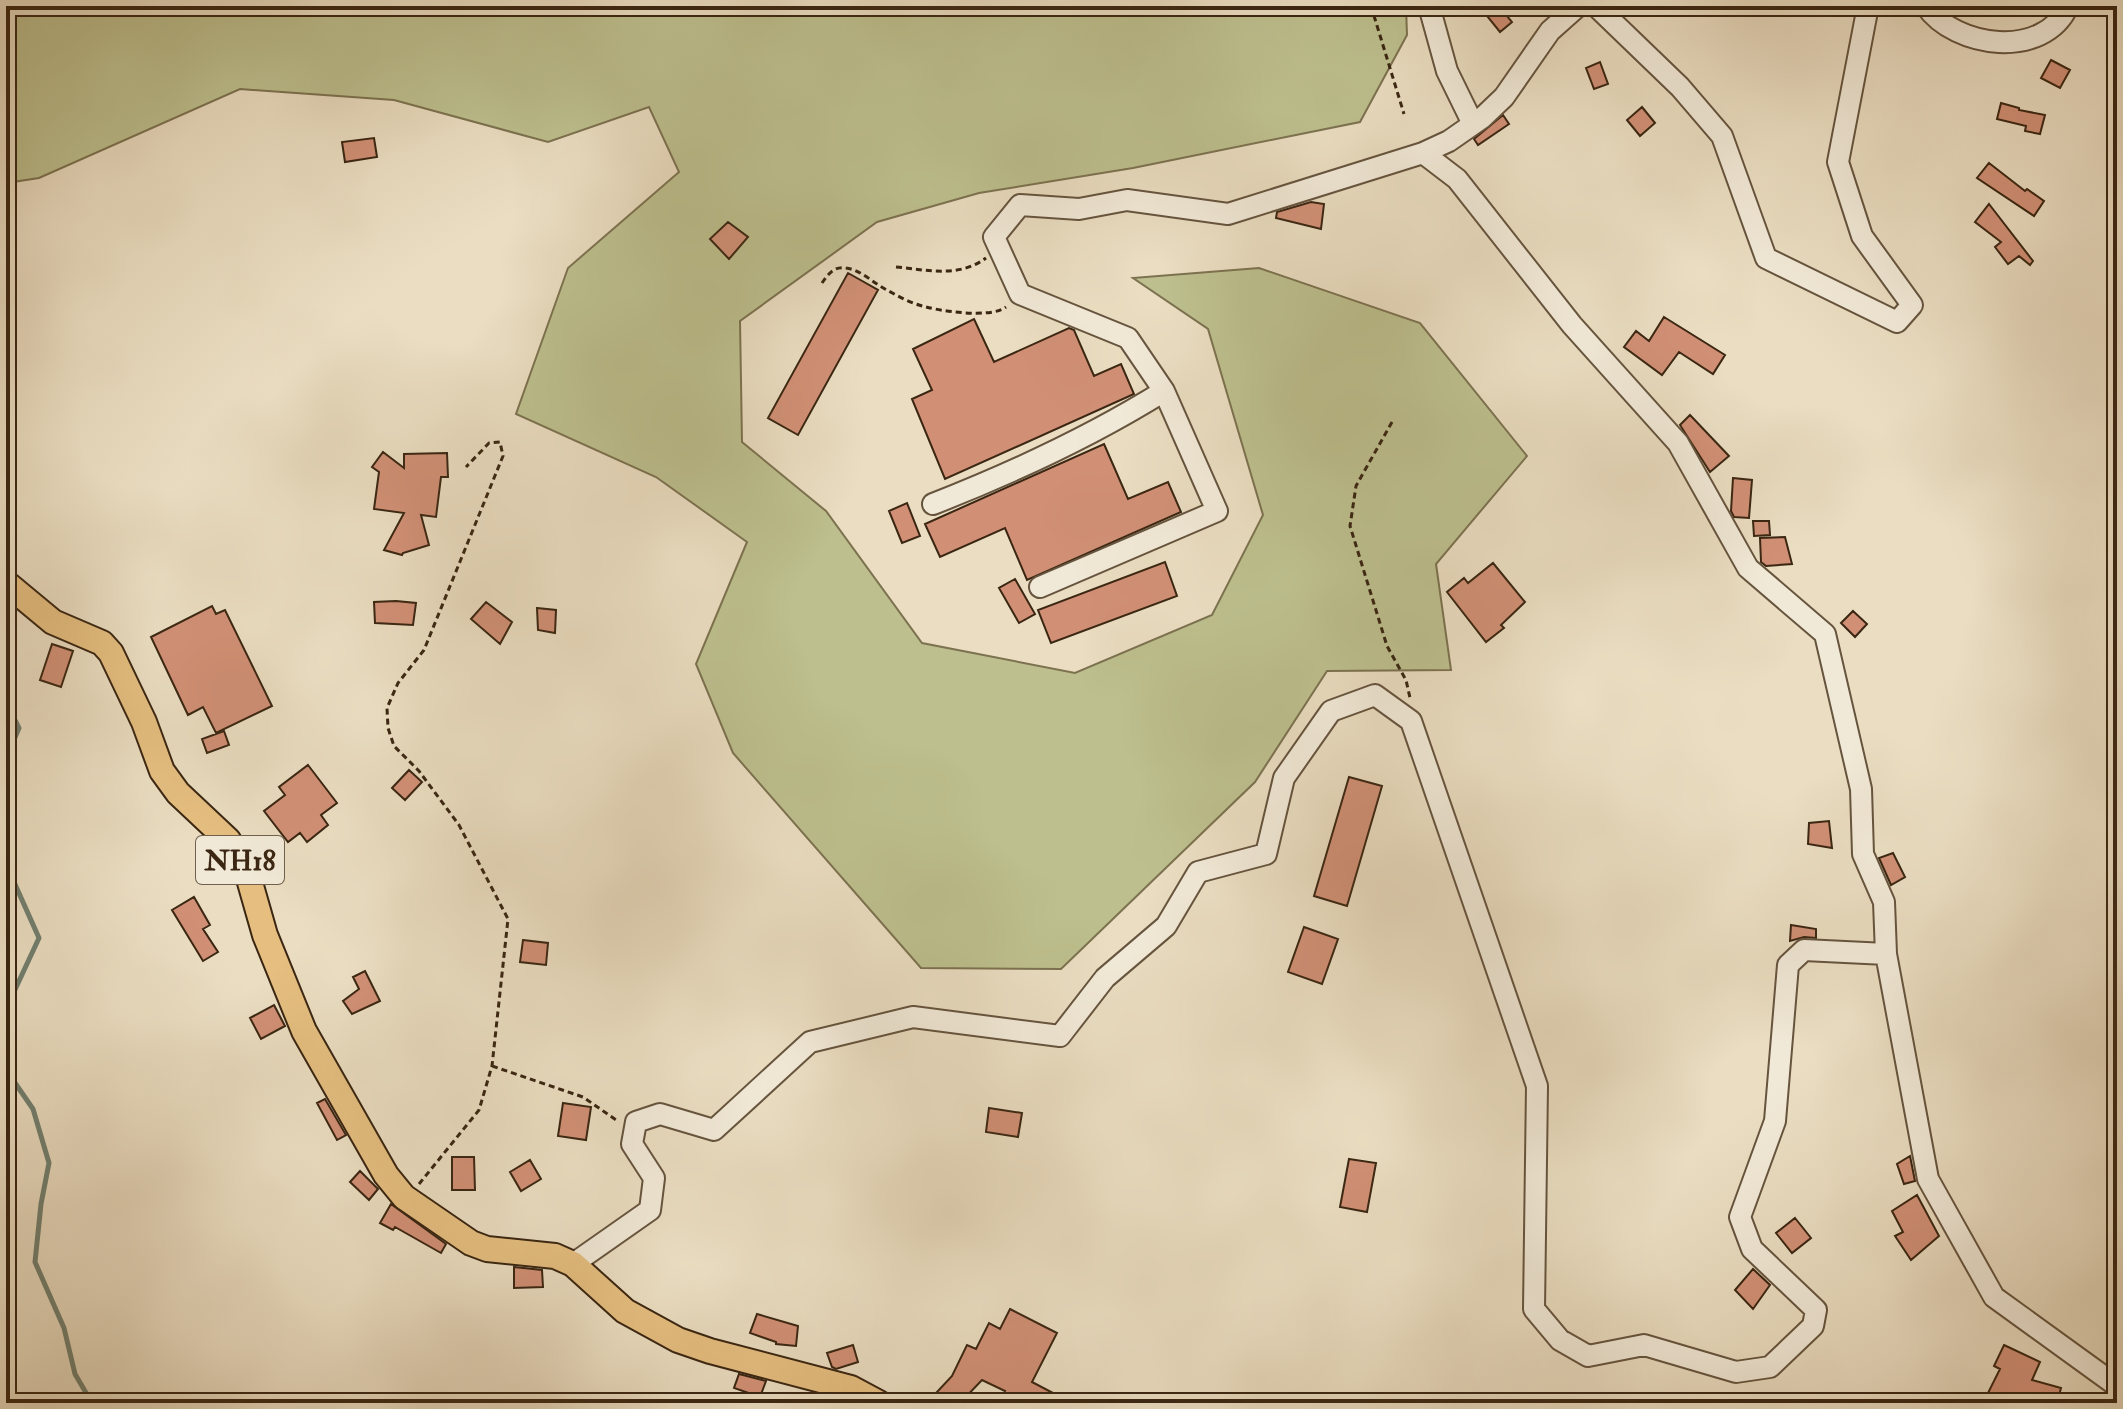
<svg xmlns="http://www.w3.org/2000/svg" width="2123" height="1409" viewBox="0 0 2123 1409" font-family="'IM FELL Double Pica',serif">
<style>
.green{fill:#bdbf8e;stroke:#7c7250;stroke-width:2}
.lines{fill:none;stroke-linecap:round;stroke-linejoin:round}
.stream{stroke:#728070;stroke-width:5}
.building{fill:#d19076;stroke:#3a2612;stroke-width:2}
.minor-casing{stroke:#66543e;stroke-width:24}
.major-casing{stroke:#3a2612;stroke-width:28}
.path{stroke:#3a2612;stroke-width:3;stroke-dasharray:6 4;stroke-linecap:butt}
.minor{stroke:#f1e9d7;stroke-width:20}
.major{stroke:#e5be80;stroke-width:24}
.labels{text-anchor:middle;stroke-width:6;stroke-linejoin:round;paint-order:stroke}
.shield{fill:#f1e9d7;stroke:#71604d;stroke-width:2}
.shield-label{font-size:28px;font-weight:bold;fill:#3a2612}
</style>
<rect width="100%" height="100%" fill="#eaddc1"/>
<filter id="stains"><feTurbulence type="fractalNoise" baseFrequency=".0025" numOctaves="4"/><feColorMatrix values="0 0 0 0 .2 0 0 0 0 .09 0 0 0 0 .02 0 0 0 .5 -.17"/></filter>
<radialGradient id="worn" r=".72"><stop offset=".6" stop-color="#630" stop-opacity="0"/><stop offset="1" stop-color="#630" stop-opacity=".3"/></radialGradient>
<!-- green -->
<path class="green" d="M 6,6 L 1406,6 L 1407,35 L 1360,122 L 1133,168 L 979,193 L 877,222 L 740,321 L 742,442 L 826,511 L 922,643 L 1075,673 L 1212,615 L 1263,515 L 1208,329 L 1133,278 L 1259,268 L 1420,323 L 1527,456 L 1436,564 L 1451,670 L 1327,671 L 1255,782 L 1061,969 L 921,968 L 733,753 L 696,664 L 747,542 L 656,477 L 516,414 L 568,268 L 679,172 L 649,107 L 548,142 L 394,100 L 240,89 L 39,178 L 6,183 Z"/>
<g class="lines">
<!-- stream -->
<path class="stream" d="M 6,702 L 19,728 L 6,758
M 6,855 L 14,882 L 39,938 L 6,1009
M 6,1076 L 11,1077 L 33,1109 L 49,1163 L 41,1204 L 35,1262 L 64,1328 L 75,1374 L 92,1403"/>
</g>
<!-- building -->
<path class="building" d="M 1479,6 L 1499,6 L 1512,22 L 1500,32 Z
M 2051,60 L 2070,70 L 2060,88 L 2041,78 Z
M 1600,62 L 1608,84 L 1594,89 L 1586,68 Z
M 2001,103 L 2019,108 L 2019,110 L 2045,115 L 2040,134 L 2025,131 L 2026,126 L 1997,119 Z
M 1642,107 L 1655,123 L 1640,136 L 1627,120 Z
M 1503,115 L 1509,124 L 1478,145 L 1474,139 Z
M 374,138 L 377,157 L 345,162 L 342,142 Z
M 1989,163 L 2025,191 L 2027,189 L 2044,201 L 2034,216 L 1977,178 Z
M 1311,202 L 1324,204 L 1321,229 L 1276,218 L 1277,212 Z
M 1989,204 L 2033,261 L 2030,265 L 2019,256 L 2008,264 L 1995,247 L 2001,242 L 1975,222 Z
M 728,222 L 748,237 L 729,259 L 710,239 Z
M 848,273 L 878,290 L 798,435 L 768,418 Z
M 1664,317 L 1725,355 L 1713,374 L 1679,352 L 1662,375 L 1624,347 L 1636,331 L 1649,341 Z
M 974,319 L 994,362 L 1069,328 L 1074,330 L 1094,376 L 1121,364 L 1134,394 L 945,479 L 912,399 L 932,390 L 913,349 Z
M 1690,415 L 1729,456 L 1710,472 L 1680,425 Z
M 1104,444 L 1128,499 L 1168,482 L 1181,512 L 1027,580 L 1005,528 L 940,557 L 925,524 Z
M 383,452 L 404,468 L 404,454 L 447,453 L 448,477 L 441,477 L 436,517 L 421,515 L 429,545 L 403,553 L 402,555 L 384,550 L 404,513 L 374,509 L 379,472 L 372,467 Z
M 1733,478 L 1752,480 L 1749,518 L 1734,517 L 1731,511 Z
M 907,503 L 920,536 L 902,543 L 889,511 Z
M 1753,521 L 1769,521 L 1770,535 L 1754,536 Z
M 1785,537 L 1792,564 L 1766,566 L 1761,562 L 1760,538 Z
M 1165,562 L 1177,596 L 1051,643 L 1038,610 Z
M 1493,563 L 1525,602 L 1501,625 L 1504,628 L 1486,642 L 1447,592 L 1464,578 L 1468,583 Z
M 1015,579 L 1035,614 L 1019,623 L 999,588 Z
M 396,601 L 416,603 L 413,625 L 375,623 L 374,602 Z
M 486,602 L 512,622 L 500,644 L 471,619 Z
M 212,606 L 216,614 L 225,610 L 272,706 L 216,733 L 203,707 L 188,715 L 151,637 Z
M 537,608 L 556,610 L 555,633 L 538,630 Z
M 1853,611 L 1867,624 L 1855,637 L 1841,623 Z
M 52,644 L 73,651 L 61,687 L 40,680 Z
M 224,731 L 229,745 L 207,753 L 202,739 Z
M 308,765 L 337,803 L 321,815 L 328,825 L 307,842 L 300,833 L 288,842 L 264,811 L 285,795 L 279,787 Z
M 409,770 L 422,782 L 405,800 L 392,788 Z
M 1349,777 L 1382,786 L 1347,906 L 1314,896 Z
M 1829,821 L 1832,848 L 1808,844 L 1809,823 Z
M 1893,853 L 1905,877 L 1891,885 L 1879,858 Z
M 194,897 L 210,925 L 203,929 L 218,952 L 203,961 L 172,910 Z
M 1791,925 L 1816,929 L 1816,938 L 1804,937 L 1790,941 Z
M 1304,927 L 1338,939 L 1322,984 L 1288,972 Z
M 523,940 L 548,943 L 546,965 L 520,962 Z
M 365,971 L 380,1001 L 352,1014 L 343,1001 L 359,989 L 353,977 Z
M 274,1005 L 285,1026 L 261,1039 L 250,1018 Z
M 325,1099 L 346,1135 L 337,1140 L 317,1103 Z
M 563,1103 L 591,1107 L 586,1140 L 558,1136 Z
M 989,1108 L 1022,1113 L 1018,1137 L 986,1132 Z
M 1910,1156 L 1915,1181 L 1904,1184 L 1897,1164 Z
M 452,1157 L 474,1157 L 475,1190 L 452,1190 Z
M 1349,1159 L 1376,1163 L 1367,1212 L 1340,1207 Z
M 530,1160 L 541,1179 L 521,1191 L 510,1172 Z
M 360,1171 L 378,1189 L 369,1200 L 350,1182 Z
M 1917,1195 L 1939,1236 L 1911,1260 L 1895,1236 L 1903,1232 L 1892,1211 Z
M 391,1204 L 446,1244 L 441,1253 L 395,1227 L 393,1230 L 380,1223 Z
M 1795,1218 L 1811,1238 L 1792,1253 L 1776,1233 Z
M 514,1267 L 542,1270 L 543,1287 L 514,1288 Z
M 1753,1269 L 1770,1285 L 1753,1309 L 1735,1290 Z
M 1010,1309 L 1057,1333 L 1032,1382 L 1053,1393 L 1048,1403 L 1011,1403 L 1001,1398 L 1005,1391 L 982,1380 L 960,1403 L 948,1403 L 937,1392 L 952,1376 L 967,1345 L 976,1349 L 989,1323 L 1000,1329 Z
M 757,1314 L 798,1326 L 796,1346 L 776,1344 L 776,1342 L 750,1333 Z
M 853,1345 L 858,1362 L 836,1369 L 832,1367 L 827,1353 Z
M 2004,1345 L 2040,1362 L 2032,1380 L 2061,1388 L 2057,1403 L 1993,1403 L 1985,1399 L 2000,1369 L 1994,1366 Z
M 739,1374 L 766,1381 L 760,1397 L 734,1388 Z"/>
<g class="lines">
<defs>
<path id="minor" d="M 1429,6 L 1447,71 L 1473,124
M 1596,6 L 1680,87 L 1722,136 L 1766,258 L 1897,322 L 1912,305 L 1862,236 L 1838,162 L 1868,6
M 1926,6 C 1955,48 2044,60 2068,6
M 1423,153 L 1449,141 L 1482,118 L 1504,97 L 1550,31 L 1578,6
M 933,504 C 1012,473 1092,436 1164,391
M 1040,587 L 1217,511 L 1164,391 L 1128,338 L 1020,294 L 994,237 L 1020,205 L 1079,209 L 1127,200 L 1228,214 L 1423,153 L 1457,179 L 1572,325 L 1678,443 L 1748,568 L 1825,634 L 1861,789 L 1863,854 L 1884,902 L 1886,954
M 573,1264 L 650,1210 L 654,1178 L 632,1144 L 636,1122 L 660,1114 L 714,1130 L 810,1042 L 913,1017 L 1060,1036 L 1105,978 L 1166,926 L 1198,872 L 1266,854 L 1284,778 L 1331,711 L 1375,695 L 1411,721 L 1537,1086 L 1534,1309 L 1560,1340 L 1588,1356 L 1644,1345 L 1736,1372 L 1770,1367 L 1813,1326 L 1816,1310 L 1752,1249 L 1740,1217 L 1775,1121 L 1788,965 L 1804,950 L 1886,954 L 1928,1179 L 1994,1297 L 2117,1386"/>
<path id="major" d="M 6,583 L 53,622 L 102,643 L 111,653 L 144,722 L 162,771 L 178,793 L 228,840 L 247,872 L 265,935 L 304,1031 L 386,1175 L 404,1197 L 471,1243 L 487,1249 L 555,1256 L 573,1264 L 625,1311 L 678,1340 L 710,1351 L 851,1388 L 879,1403"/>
</defs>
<!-- minor casing -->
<use href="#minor" class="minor-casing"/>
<!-- major casing -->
<use href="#major" class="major-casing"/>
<!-- path -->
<path class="path" d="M 1371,6 L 1404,114
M 896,267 C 928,270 959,278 986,258
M 822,283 C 828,274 834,266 846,268 C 861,270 872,282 885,289 C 896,295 908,302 919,305 C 937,311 991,319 1006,307
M 1392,422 L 1356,486 L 1350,526 L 1387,646 L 1406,680 L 1410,698
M 492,1066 L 583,1097 L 619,1122
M 419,1184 L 479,1110 L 492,1066 L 508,919 L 459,825 L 419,771 L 394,746 L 388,728 L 387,708 L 398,683 L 424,650 L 503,456 L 500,442 L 489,443 L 466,467"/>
<!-- minor -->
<use href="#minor" class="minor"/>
<!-- major -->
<use href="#major" class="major"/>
</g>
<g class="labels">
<!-- shield labels -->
<rect class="shield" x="196" y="836" width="88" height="48" rx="6"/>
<g class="shield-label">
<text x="240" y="870">NH18</text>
</g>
</g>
<!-- margin -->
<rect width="2123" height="1409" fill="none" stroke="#eaddc1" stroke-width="32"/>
<rect x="8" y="8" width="2107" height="1393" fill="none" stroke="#3a2612" stroke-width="4"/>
<rect x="16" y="16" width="2091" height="1377" fill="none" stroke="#3a2612" stroke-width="2"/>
<rect width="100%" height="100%" filter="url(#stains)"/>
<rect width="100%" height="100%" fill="url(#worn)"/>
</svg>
